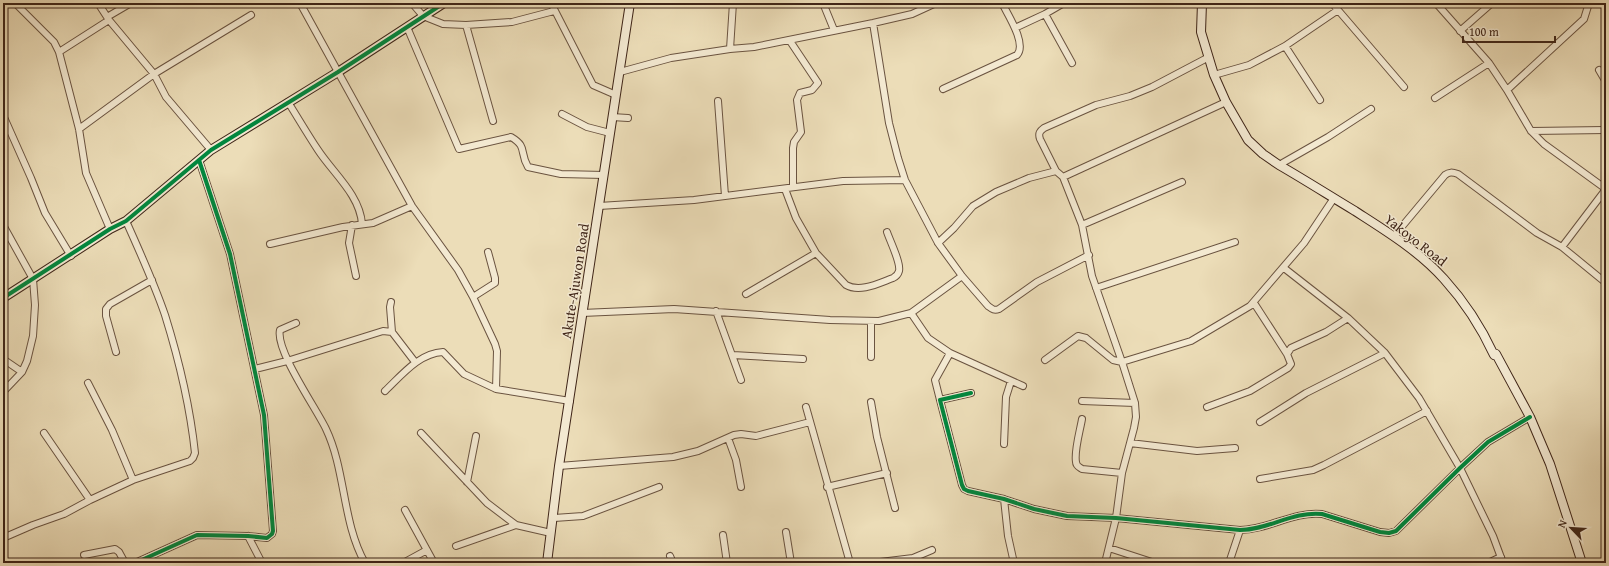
<svg xmlns="http://www.w3.org/2000/svg" width="1609" height="566" viewBox="0 0 1609 566" font-family="'Gentium Book Plus',serif">
<style>
.lines{fill:none;stroke-linecap:round;stroke-linejoin:round}
.street-casing{stroke:#6a5340;stroke-width:8}
.secondary-casing{stroke:#3f2518;stroke-width:10}
.street{stroke:#f3e9d1;stroke-width:6}
.secondary{stroke:#f3e9d1;stroke-width:8}
.cycleway-casing{stroke:#f3e9d1;stroke-width:6}
.cycleway{stroke:#00873e;stroke-width:4}
.labels{text-anchor:middle;stroke-width:3;stroke-linejoin:round;paint-order:stroke}
.street-label{font-size:14px;fill:#3f2518;stroke:#f3e9d1}
</style>
<rect width="100%" height="100%" fill="#ecddb8"/>
<filter id="stains"><feTurbulence type="fractalNoise" baseFrequency=".005" numOctaves="4"/><feColorMatrix values="0 0 0 0 .2 0 0 0 0 .09 0 0 0 0 .02 0 0 0 .5 -.17"/></filter>
<radialGradient id="worn" r=".72"><stop offset=".6" stop-color="#630" stop-opacity="0"/><stop offset="1" stop-color="#630" stop-opacity=".3"/></radialGradient>
<g class="lines">
<defs>
<path id="street" d="M 15,3 L 54,42 L 59,52 L 79,129 L 86,173 L 110,229
M 98,3 L 109,20 L 154,74 L 166,97 L 211,150
M 300,3 L 412,206 L 458,270 L 473,297 L 495,344 L 497,351 L 496,389
M 412,3 L 423,16 L 443,24 L 466,25 L 512,22 L 554,11
M 551,3 L 593,85 L 616,95
M 823,3 L 834,30
M 1332,3 L 1404,87
M 1436,3 L 1489,63 L 1507,90 L 1531,131 L 1544,144 L 1606,189
M 1045,14 L 1072,63
M 107,17 L 131,3
M 873,23 L 889,123 L 898,158 L 905,180 L 938,243 L 962,276 L 988,306 C 992,309 994,311 999,309 L 1037,282 L 1089,255
M 466,25 L 493,121
M 407,27 L 459,149 L 511,137 C 528,147 519,152 528,167 L 561,174 L 604,175
M 1015,28 L 1045,14 L 1064,3
M 1460,31 L 1492,3
M 790,41 L 818,83 L 812,90 L 800,93 L 797,100 L 801,132 L 794,142 L 793,148 L 793,187
M 1285,46 L 1320,100
M 730,49 L 733,3
M 59,52 L 109,20
M 1209,57 L 1152,87 L 1130,96 L 1096,105 L 1044,128 C 1040,131 1038,133 1040,139 L 1056,171 L 1063,177 L 1226,102
M 1599,70 L 1606,82
M 620,72 L 671,58 L 730,49 L 754,47 L 873,23 L 912,14 L 936,3
M 1214,75 L 1249,65 L 1285,46 L 1338,10
M 943,89 L 1017,55 C 1027,44 1008,15 1002,3
M 1507,90 L 1584,19 L 1589,3
M 1435,98 L 1489,63
M 718,101 L 725,196
M 288,102 C 298,118 308,135 318,150 C 333,173 360,195 362,224
M 562,114 L 587,127 L 610,133
M 3,115 L 31,178 L 45,213 L 71,256
M 612,117 L 628,118
M 79,129 L 154,74 L 251,15
M 1531,131 L 1606,130
M 1279,165 L 1328,137 L 1371,109
M 1063,177 L 1082,225 L 1092,276 L 1122,362 L 1135,403 L 1136,417 L 1134,428 L 1122,473 L 1116,518 L 1105,563
M 785,189 L 796,218 L 816,253 L 846,285 C 860,293 879,283 893,278 C 895,277 898,275 899,271 C 901,263 890,241 887,232
M 599,206 L 694,200 L 843,181 L 905,180
M 3,225 L 33,279 L 35,305 L 33,336 L 27,361 L 22,372 L 3,392
M 352,225 L 349,243 L 356,276
M 1082,225 L 1182,182
M 1394,236 L 1445,175 C 1449,172 1452,172 1458,174 L 1537,233 L 1562,247 L 1606,283
M 938,243 L 954,228 L 973,206 L 996,192 L 1029,178 L 1056,171
M 270,244 L 343,227 L 373,223 L 412,206
M 1562,247 L 1606,189
M 1284,268 L 1348,318 L 1385,353 L 1419,398 L 1460,468 L 1493,536 L 1503,563
M 1096,288 L 1235,242
M 746,294 L 816,253
M 473,297 L 495,283 L 495,278 L 488,252
M 391,302 L 390,307 L 392,332
M 1254,303 L 1287,354
M 716,311 L 741,380
M 582,313 L 674,309 L 830,320 L 879,321 L 911,313 L 962,276
M 911,313 L 928,338 L 950,353 L 1023,386
M 871,322 L 871,357
M 296,323 L 280,330 C 275,350 316,408 326,429 C 346,471 342,522 365,563
M 116,352 L 106,316 L 106,309 L 110,304 L 152,280
M 733,355 L 803,359
M 3,359 L 22,372
M 1045,360 L 1078,336 L 1086,338 L 1113,360 L 1122,362 L 1191,341 L 1250,306 L 1304,243 L 1334,198
M 255,369 L 287,361 L 383,331 L 392,332 L 415,362
M 88,383 L 112,430 L 133,480
M 385,391 C 401,376 419,353 443,352 L 464,374 L 496,389 L 570,401
M 971,393 L 940,400 L 962,485 L 964,489 L 968,491 L 1004,499 L 1034,509 L 1067,516 L 1116,518 L 1240,530 C 1268,530 1293,511 1322,514 L 1380,532 L 1389,533 L 1396,531 L 1460,468 L 1488,442 L 1530,417
M 940,400 L 935,380 L 950,353
M 1082,401 L 1135,403
M 871,402 L 877,437 L 895,508
M 806,407 L 850,563
M 1207,407 L 1250,391 L 1288,368 L 1291,364 L 1287,354 L 1291,348 L 1326,332 L 1348,318
M 1082,419 C 1080,431 1074,451 1076,462 C 1076,466 1079,467 1082,469 L 1122,473
M 1260,422 L 1306,393 L 1385,353
M 44,433 L 90,500
M 421,433 L 487,503 L 516,525
M 728,438 L 736,460 L 741,487
M 1130,443 L 1197,451 L 1235,448
M 1004,444 L 1006,397 L 1011,381
M 559,466 L 673,457 L 698,451 L 734,435 L 741,434 L 756,436 L 810,422
M 1260,479 L 1313,470 L 1324,465 L 1427,411
M 467,482 L 476,436
M 827,487 L 887,473
M 1004,499 L 1008,536 L 1014,563
M 405,510 L 434,563
M 554,518 L 583,516 L 659,487
M 786,532 L 791,563
M 723,535 L 727,563
M 248,536 L 262,563
M 3,538 L 33,525 L 64,514 L 90,500 L 133,480 L 190,461 L 193,458 L 195,453 C 190,406 179,360 165,315 C 154,283 140,252 126,221
M 456,546 L 516,525 L 551,533
M 1109,548 L 1155,563
M 84,555 L 115,549 L 119,552 L 125,563
M 670,556 L 673,563
M 405,562 L 427,550
M 135,563 L 197,535 L 248,536 L 267,538 L 272,534 L 273,531 L 264,415 L 230,254 L 199,160
M 872,563 L 913,558 L 932,550
M 1229,563 L 1240,530
M 1488,563 L 1501,557"/>
<path id="secondary" d="M 1202,3 L 1201,32 L 1214,75 L 1226,102 L 1248,140 L 1263,154 L 1279,165 C 1305,180 1330,196 1355,211 C 1386,231 1419,251 1444,279 C 1464,301 1481,327 1494,355 L 1496,354 L 1530,417 L 1550,464 L 1582,563
M 3,298 L 110,229 L 126,221 L 211,150 L 338,72 L 444,3
M 547,563 L 559,466 L 630,3"/>
</defs>
<!-- street casing -->
<use href="#street" class="street-casing"/>
<!-- secondary casing -->
<use href="#secondary" class="secondary-casing"/>
<!-- street -->
<use href="#street" class="street"/>
<!-- secondary -->
<use href="#secondary" class="secondary"/>
<defs>
<path id="cycleway" d="M 3,298 L 110,229 L 126,221 L 211,150 L 338,72 L 444,3
M 971,393 L 940,400 L 962,485 L 964,489 L 968,491 L 1004,499 L 1034,509 L 1067,516 L 1116,518 L 1240,530 C 1268,530 1293,511 1322,514 L 1380,532 L 1389,533 L 1396,531 L 1460,468 L 1488,442 L 1530,417
M 135,563 L 197,535 L 248,536 L 267,538 L 272,534 L 273,531 L 264,415 L 230,254 L 199,160"/>
</defs>
<!-- cycleway casing -->
<use href="#cycleway" class="cycleway-casing"/>
<!-- cycleway -->
<use href="#cycleway" class="cycleway"/>
</g>
<g class="labels">
<!-- street labels -->
<g class="street-label">
<text transform="translate(1416 240) rotate(38)" y="5">Yakoyo Road</text>
<text transform="translate(575 281) rotate(-81)" y="5">Akute-Ajuwon Road</text>
</g>
</g>
<!-- margin -->
<rect width="1609" height="566" fill="none" stroke="#ecddb8" stroke-width="16"/>
<rect x="4" y="4" width="1601" height="558" fill="none" stroke="#3f2518" stroke-width="2"/>
<rect x="8" y="8" width="1593" height="550" fill="none" stroke="#3f2518"/>
<!-- north arrow -->
<g transform="translate(1571 528) rotate(295)" stroke="#f3e9d1" stroke-width="3" paint-order="stroke">
<path d="M0-3L7 15L0 10L-7 15Z" fill="#3f2518"/>
<text y="-6" font-size="11" font-weight="bold" text-anchor="middle" fill="#3f2518">N</text>
</g>
<!-- scale -->
<path d="M1463 36v6h92v-6" fill="none" stroke="#3f2518" stroke-width="2"/>
<text x="1469" y="36" font-size="12" fill="#3f2518" stroke="#f3e9d1" stroke-width="3" paint-order="stroke">100 m</text>
<rect width="100%" height="100%" filter="url(#stains)"/>
<rect width="100%" height="100%" fill="url(#worn)"/>
</svg>
